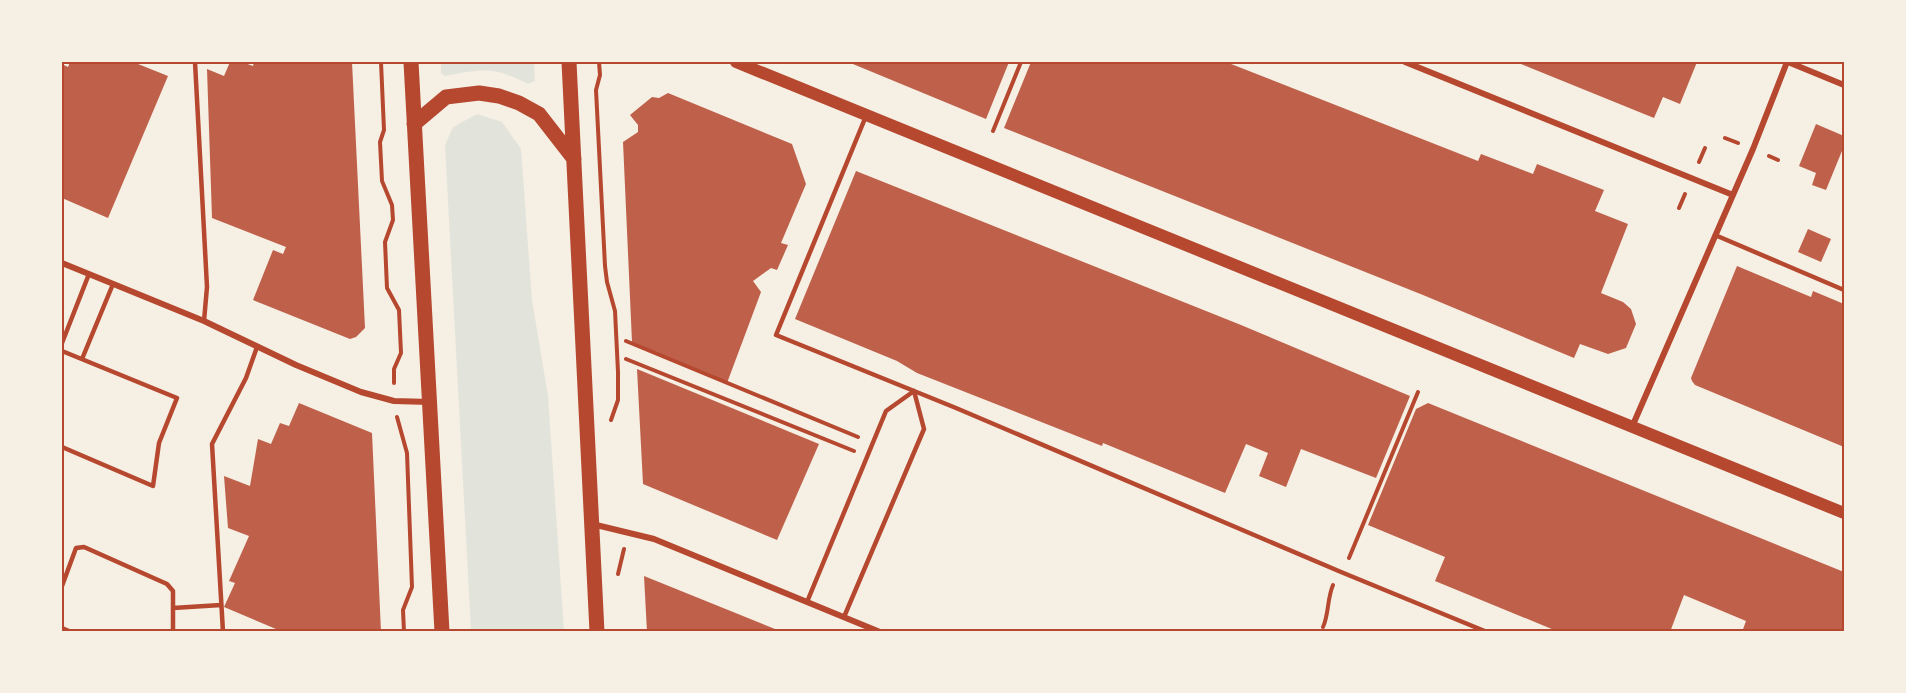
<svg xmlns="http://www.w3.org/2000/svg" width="1906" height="693" viewBox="0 0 1906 693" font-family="'Alegreya Sans',sans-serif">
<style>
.green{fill:#e2e4dc}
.building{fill:#bf614a}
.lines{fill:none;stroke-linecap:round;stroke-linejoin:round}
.path{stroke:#b5482f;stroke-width:4}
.service{stroke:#b5482f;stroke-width:4.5}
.minor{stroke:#b5482f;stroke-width:6}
.secondary{stroke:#b5482f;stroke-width:12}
.primary{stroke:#b5482f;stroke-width:15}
.neatline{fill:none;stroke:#b5482f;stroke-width:2}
</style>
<rect width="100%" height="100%" fill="#f6efe4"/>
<!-- green -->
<path class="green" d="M 441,62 L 534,62 L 535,81 L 528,84 C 494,66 482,69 445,76 L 441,73 Z
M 477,114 L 502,122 L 521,149 L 532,300 L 548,396 L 564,631 L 471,631 L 445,145 L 453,127 Z"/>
<!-- building -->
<path class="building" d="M 70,62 L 133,62 L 168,76 L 108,218 L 62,198 L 62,64 L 68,67 Z
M 230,62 L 242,62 L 253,66 L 254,62 L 352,62 L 365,328 L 356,337 L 350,339 L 253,300 L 273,250 L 283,254 L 286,247 L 212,218 L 207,69 L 224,76 Z
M 848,62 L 1009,62 L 986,119 Z
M 1031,62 L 1226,62 L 1478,161 L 1481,154 L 1533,174 L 1537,164 L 1604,190 L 1595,211 L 1628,224 L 1601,293 L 1623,302 L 1631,309 L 1636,324 L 1626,348 L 1608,354 L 1580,344 L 1574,358 L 1423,295 L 1004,128 Z
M 1516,62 L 1697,62 L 1680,104 L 1663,97 L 1654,118 Z
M 668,93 L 792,144 L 806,184 L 781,243 L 788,245 L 777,270 L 771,268 L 753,281 L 761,292 L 727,383 L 632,342 L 623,142 L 638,132 L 638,125 L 630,115 L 652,97 L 659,98 Z
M 1816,124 L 1844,136 L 1844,146 L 1826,190 L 1812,185 L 1816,173 L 1799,166 Z
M 856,171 L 1241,325 L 1410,396 L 1376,478 L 1301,449 L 1286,487 L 1259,476 L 1268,453 L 1246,444 L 1225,493 L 1103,443 L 1102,446 L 917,373 L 897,361 L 795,319 Z
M 1808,229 L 1831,239 L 1821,262 L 1798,252 Z
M 1737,266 L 1811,297 L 1813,291 L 1844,304 L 1844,447 L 1695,385 L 1692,381 L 1691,378 Z
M 637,369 L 819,444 L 777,540 L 643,484 Z
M 299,403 L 372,433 L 381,632 L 283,632 L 224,607 L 235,583 L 229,581 L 249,536 L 228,528 L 224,476 L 250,486 L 258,439 L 271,444 L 280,423 L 289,426 Z
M 1428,403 L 1844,572 L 1844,632 L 1742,632 L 1746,621 L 1684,595 L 1670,632 L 1559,632 L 1435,581 L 1445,557 L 1368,525 L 1416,409 Z
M 644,576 L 780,631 L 780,632 L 647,632 Z"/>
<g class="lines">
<!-- path -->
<path class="path" d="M 381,62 L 384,130 L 380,142 L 382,181 L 392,205 L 393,220 L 385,242 L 387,288 L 399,310 L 401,353 L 394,369 L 394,383
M 599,62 L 600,75 L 596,90 L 605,266 L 607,282 L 615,311 L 618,372 L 618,400 L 611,420
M 993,131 L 1021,62
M 1725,138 L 1738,143
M 1769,156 L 1778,160
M 1699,162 L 1705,148
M 1679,208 L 1685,194
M 626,341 L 858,437
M 626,359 L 854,451
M 397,417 L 407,453 L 412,587 L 403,610 L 404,632
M 1349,558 L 1418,392
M 618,574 L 624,549
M 1323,627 C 1329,614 1327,599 1333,585"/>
<!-- service -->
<path class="service" d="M 195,62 L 207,287 L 204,321
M 866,116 L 776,335 L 956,408 L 1341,572 L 1487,632
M 1715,235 L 1844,290
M 62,343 L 89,274
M 62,351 L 177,398 L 159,443 L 153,486 L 62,447
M 82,359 L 113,284
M 62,586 L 76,548 L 84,547 L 167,584 L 173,591 L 173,632
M 807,602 L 886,411 L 914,391 L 924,429 L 844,617
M 173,608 L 221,605
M 62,628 L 71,632
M 223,632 L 212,444 L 246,378 L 257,347"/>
<!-- minor -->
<path class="minor" d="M 1405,62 L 1733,195
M 1788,62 L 1844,85
M 62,263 L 204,321 L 296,365 L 361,392 L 394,401 L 430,402
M 1632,427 L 1753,149 L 1787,62
M 592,524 L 654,539 L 880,632"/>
<!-- secondary -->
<path class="secondary" d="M 736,62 L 1844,513"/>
<!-- primary -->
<path class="primary" d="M 411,62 L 442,632
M 569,62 L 597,632
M 414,124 L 446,97 L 479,93 L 499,96 L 519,103 L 539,114 L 574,159"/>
</g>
<!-- border -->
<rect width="1906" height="693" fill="none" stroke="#f6efe4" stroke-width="126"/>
<rect x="63" y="63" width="1780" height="567" class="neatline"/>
</svg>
